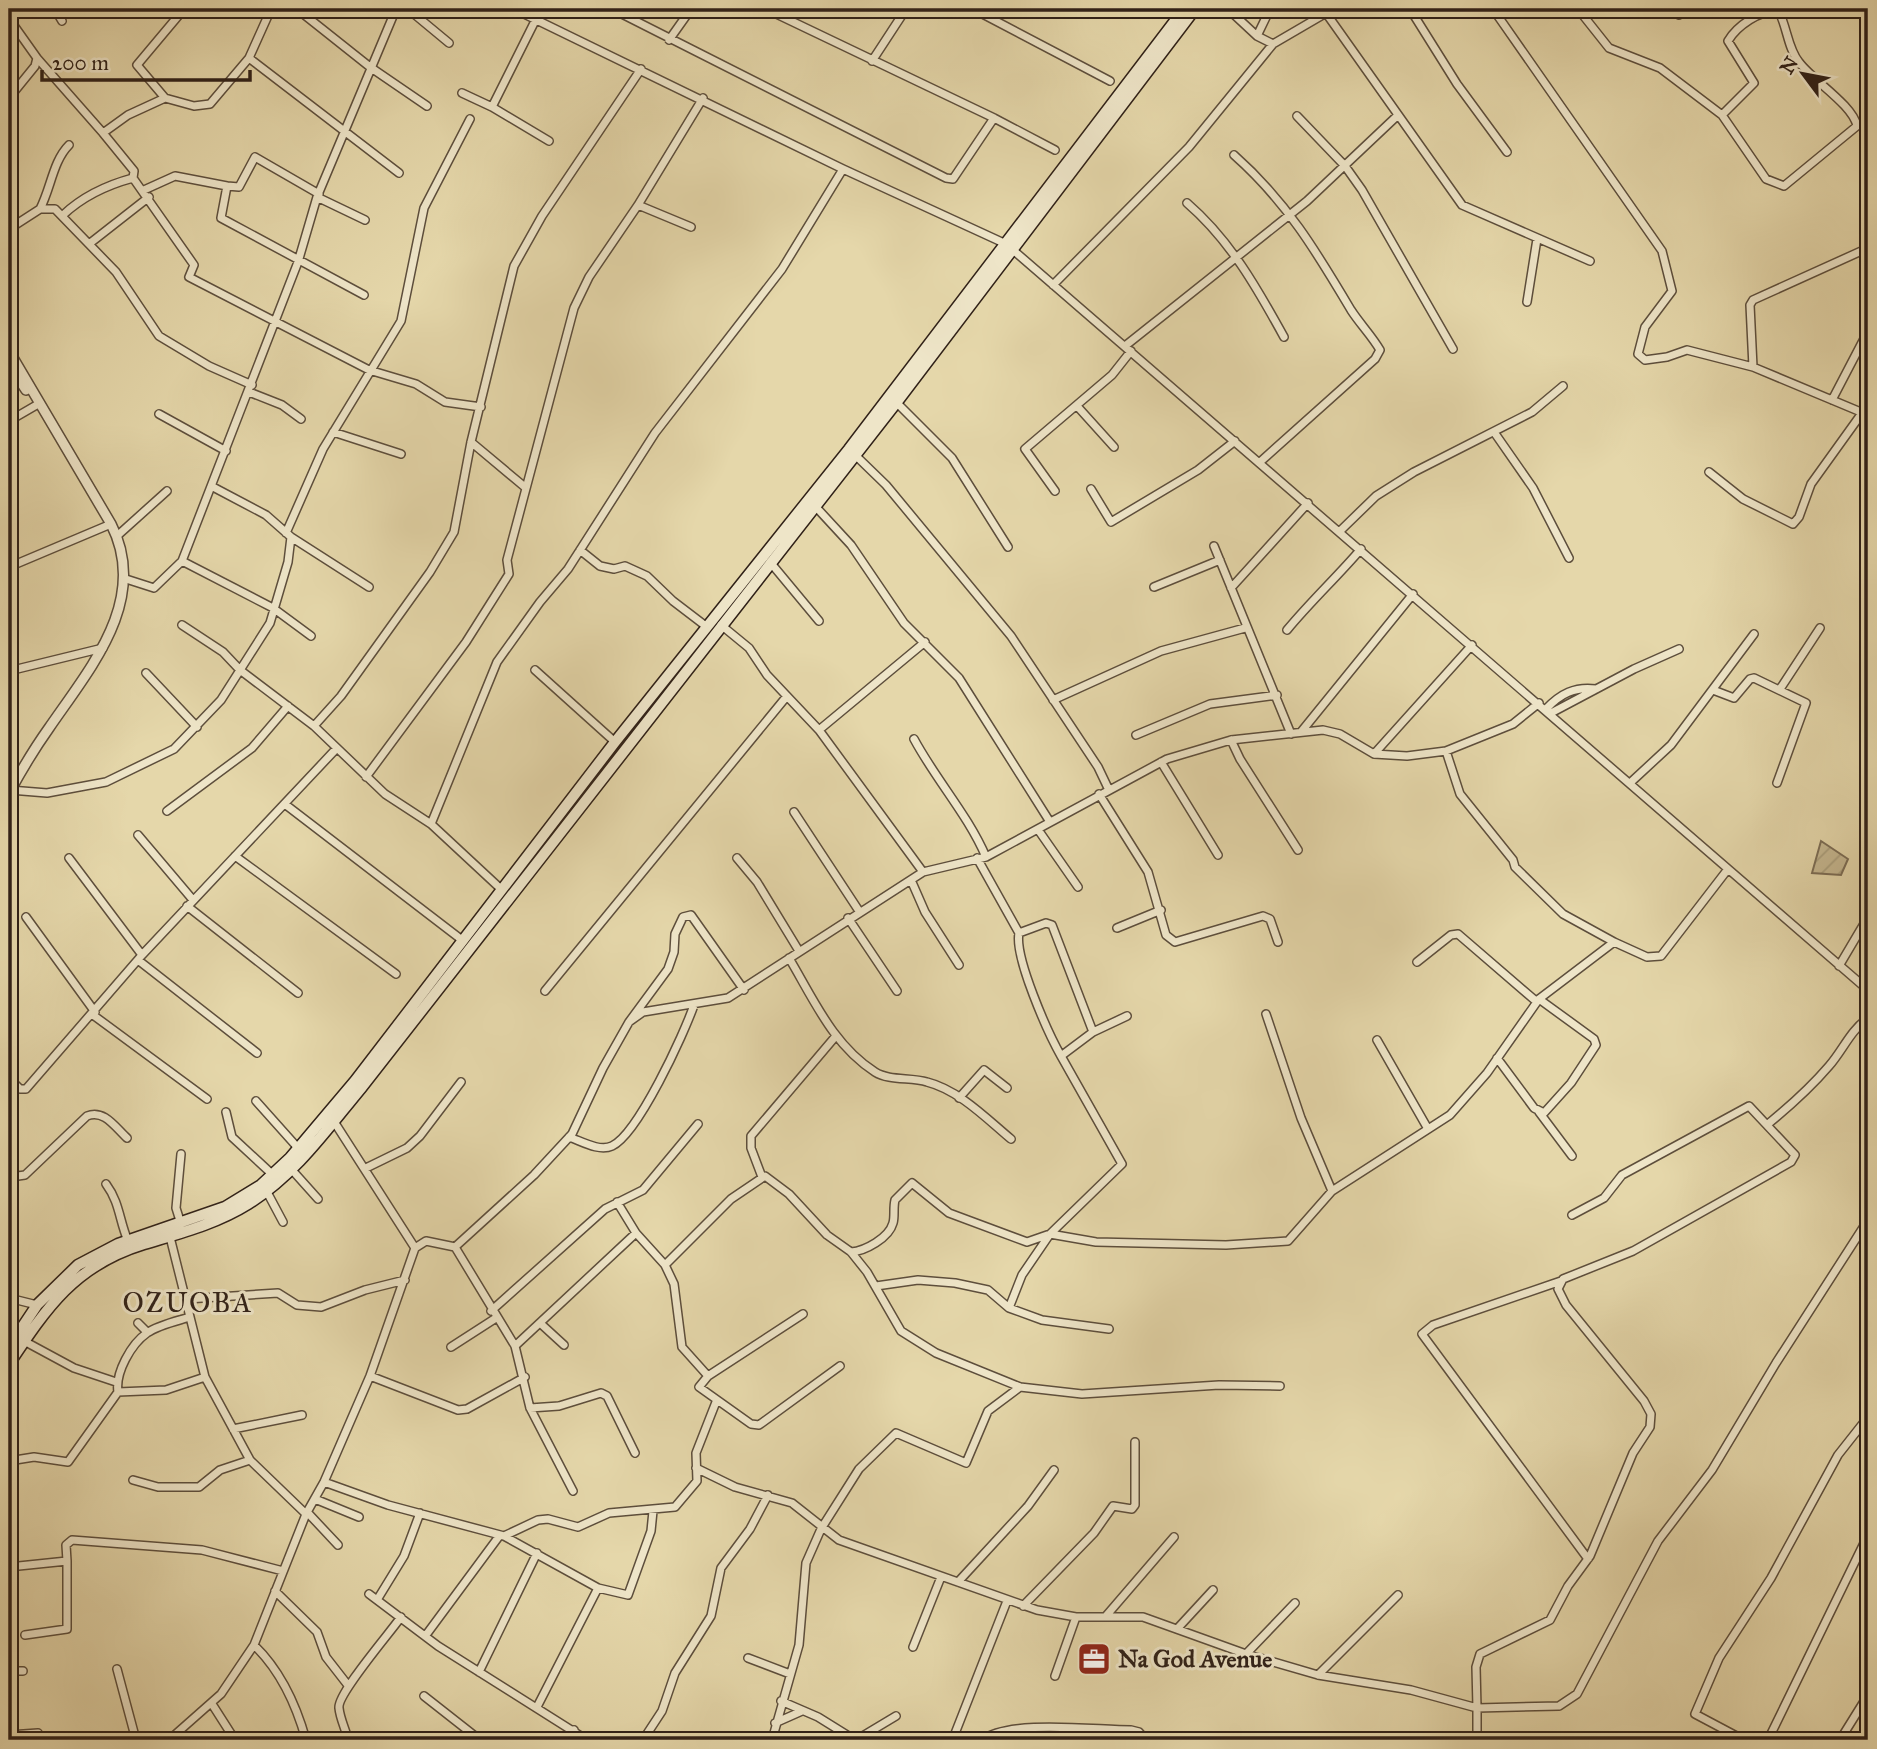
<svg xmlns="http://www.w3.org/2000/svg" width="1877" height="1749" viewBox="0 0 1877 1749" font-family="'IM FELL Great Primer',serif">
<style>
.garden{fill:url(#garden-furrows);stroke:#7b6c54;stroke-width:2}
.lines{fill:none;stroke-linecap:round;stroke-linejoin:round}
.minor-casing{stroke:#5d4e3c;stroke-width:10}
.tertiary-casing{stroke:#5d4e3c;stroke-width:12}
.secondary-casing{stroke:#302118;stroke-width:13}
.minor{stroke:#eee5c8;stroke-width:7}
.tertiary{stroke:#eee5c8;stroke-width:9}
.secondary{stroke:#eee5c8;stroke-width:10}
.labels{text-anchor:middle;stroke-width:6;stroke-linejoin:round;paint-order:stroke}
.poi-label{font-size:24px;font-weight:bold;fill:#302118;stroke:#eee5c8;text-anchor:start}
.quarter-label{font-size:28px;letter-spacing:2px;fill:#302118;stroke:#eee5c8}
</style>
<defs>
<pattern id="garden-furrows" width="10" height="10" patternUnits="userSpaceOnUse" patternTransform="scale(1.75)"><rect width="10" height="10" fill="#c6b891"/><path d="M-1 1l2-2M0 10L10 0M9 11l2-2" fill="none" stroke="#aa9e7c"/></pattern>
</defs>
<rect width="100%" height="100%" fill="#e5d7aa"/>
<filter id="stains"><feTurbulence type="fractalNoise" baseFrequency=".00286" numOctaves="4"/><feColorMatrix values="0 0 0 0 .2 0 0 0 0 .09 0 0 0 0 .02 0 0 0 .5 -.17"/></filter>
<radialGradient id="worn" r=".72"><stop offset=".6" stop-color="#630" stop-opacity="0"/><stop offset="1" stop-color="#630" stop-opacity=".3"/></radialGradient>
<!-- garden -->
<path class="garden" d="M 1821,841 L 1848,859 L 1841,875 L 1812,873 Z"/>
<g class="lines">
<defs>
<path id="minor" d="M 55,9 L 62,21
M 271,9 L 249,58 L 399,173
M 297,9 L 370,67 L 427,106
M 408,9 L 449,43
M 514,9 L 843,169 L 1006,244
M 612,9 L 946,178 L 953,179 L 994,118 L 766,9
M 973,9 L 1110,81
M 1228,9 L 1257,36 L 1273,44 L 1333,9
M 1410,9 L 1457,84 L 1507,152
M 1493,9 L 1662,251 L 1672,291 L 1645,327 L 1638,354 L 1645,360 L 1667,357 L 1687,350 L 1753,367 L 1868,415
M 1578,9 L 1609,48 L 1660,68 L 1722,115 L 1754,83 L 1728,41 C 1736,27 1761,8 1779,12 C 1787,27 1788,49 1799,62 C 1812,80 1853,105 1857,126 L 1784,186 L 1766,179 L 1722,115
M 1666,9 L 1679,15 L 1687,9
M 9,11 L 10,20 L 37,58 L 35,66 L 9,98
M 1326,13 L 1462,205 L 1590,261
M 536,19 L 492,107 L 549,141
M 1257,36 L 1270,9
M 669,40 L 691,9
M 37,58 L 103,133 L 128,115 L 165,98 L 194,106 L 210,104 L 249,58
M 872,61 L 906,9
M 462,93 L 492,107
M 165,98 L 137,65 L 184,9
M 1297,116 L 1345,166 L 1362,190 L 1453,349
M 994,118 L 1055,150
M 103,133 L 134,171 L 133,178
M 1234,155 C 1286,201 1316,251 1351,310 C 1360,324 1372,336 1380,350 L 1375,359 L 1260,462
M 227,186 L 239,187 L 255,157 L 319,194
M 144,190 L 175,176 L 227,186 L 221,218 L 364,295
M 317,197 L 365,220
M 1187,203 C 1230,240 1257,288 1284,337
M 638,205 L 691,227
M 40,209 C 51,188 53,161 69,145
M 63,215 C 83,196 107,185 133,178 L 194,265 L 189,277 L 369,370 L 416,384 L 445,402 L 481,407
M 9,229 L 40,209 L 55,209 L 116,272 L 159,336 L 209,366 L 252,385
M 89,244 L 149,197
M 1013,250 L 1868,990
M 1053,285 L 1189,147 L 1273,44
M 1527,302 L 1537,239
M 1125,346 L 1307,201 L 1397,116
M 1753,367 L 1750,305 L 1753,300 L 1868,248
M 249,392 L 282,405 L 301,419
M 1832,400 L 1868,331
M 896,402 L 952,458 L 1008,547
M 1077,406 L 1114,447
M 159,414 L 226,451
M 9,421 L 40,403
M 333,432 L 401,454
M 1494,432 L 1533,488 L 1569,558
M 471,442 L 526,488
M 852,452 L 886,485 L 1011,636 L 1098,767 L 1108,788
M 1709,472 L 1743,499 L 1793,524 L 1799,517 L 1811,484 L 1862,413
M 1091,489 L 1111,522 L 1198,470 L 1235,441
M 1055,491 L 1025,449 L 1112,375 L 1131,351
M 815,506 L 851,545 L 904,623 L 959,678 L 1050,822
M 1339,532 L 1376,496 L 1414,472 L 1532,412 L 1563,386
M 286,533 L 323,449 L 401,321 L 424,208 L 470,119
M 117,536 L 167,491
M 291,537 L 369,587
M 1214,546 L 1291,734
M 580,550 L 600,566 L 614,569 L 625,566 L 647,576 L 673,601 L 707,627
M 182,561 L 273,608 L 311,636
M 770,562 L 819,621
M 9,567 L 111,524
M 126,579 L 154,588 L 182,561 L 298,262 L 317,197 L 396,9
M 1154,587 L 1220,560
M 1231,588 L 1308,503
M 182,625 L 223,652 L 240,670 L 314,726 L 385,794 L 431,824 L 502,890
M 721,625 L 749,648 L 767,675 L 819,730 L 923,872
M 1287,630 C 1311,601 1337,577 1361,549
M 535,670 L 615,742
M 9,671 L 103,648
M 146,673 L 197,727
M 1780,689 L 1820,628
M 1713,690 L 1734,698 L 1750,679 L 1754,678 L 1806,703 L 1777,783
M 1053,700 L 1161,651 L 1245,628
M 1546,709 C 1560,694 1575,686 1596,689
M 1551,713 L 1634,669 L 1679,649
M 314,726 L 341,696 L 430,572 L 454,532 L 471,442 L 514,266 L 542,216 L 641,69
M 819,730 L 925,642
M 1301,732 L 1413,594
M 1136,735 L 1210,704 L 1277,695
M 914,739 C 936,780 968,815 986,857
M 1231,740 L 1240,759 L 1298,850
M 1446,751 L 1460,794 L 1513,860 L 1515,867 L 1563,914 L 1614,942
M 1374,754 L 1472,645
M 1161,762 L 1218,855
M 366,777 L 466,642 L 509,574 L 507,560 L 574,308 L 589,277 L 638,205 L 703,98
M 1630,783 L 1671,745 L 1754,634
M 10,790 L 47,793 L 106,782 L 174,749 L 221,700 L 270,623 L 288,562 L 291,537 L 266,515 L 213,487
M 1099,794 L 1148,872 L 1166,935 L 1175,942 L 1263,916 L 1270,919 L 1278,942
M 286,805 L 462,940
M 167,811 L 252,748 L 288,706
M 794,812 L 859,911
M 431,824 L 497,662 L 540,602 L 568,569 L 655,433 L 782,269 L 843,169
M 1039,831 L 1078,887
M 138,835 L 193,900
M 235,856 L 396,974
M 69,858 L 142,955
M 737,858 L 757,882 L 799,951
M 977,858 L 1019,933 L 1046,923 L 1052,925 L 1093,1032
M 911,880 L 925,912 L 959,965
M 187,906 L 298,993
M 26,917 L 95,1012
M 848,918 L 897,991
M 1117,928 L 1161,910
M 1019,933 C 1014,957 1048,1033 1061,1056
M 789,958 C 814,1000 833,1045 875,1072 C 889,1081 911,1077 927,1082 C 959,1090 987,1119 1011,1139
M 138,960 L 257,1053
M 1417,962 L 1451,935 L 1458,934 L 1537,1002
M 1839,966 L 1868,917
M 545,991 L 787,696
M 1266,1014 L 1301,1118 L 1332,1191
M 93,1015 L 207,1099
M 629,1022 L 643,1012 L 728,998 L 923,872 L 986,857 L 1167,759 L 1231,740 L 1323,730 L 1340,734 L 1374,754 L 1407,756 L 1446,751 L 1513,724 L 1539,703
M 1377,1040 L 1428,1129
M 1497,1058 L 1534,1108 L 1544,1113 L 1571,1083 L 1596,1045 L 1594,1039 L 1539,999
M 9,1078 L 20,1089 L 26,1089 L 142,955 L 336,749
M 959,1098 L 984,1070 L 1007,1088
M 256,1101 L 298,1148
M 226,1112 L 232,1137 L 273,1175
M 1539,1112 L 1572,1156
M 1768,1124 C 1790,1106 1811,1087 1829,1066 C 1843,1050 1850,1031 1868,1018
M 569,1137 C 581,1141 599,1152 612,1146 C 638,1134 684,1034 694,1005
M 366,1168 L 407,1148 L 420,1136 L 461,1082
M 9,1170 L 18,1176 L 25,1175 L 87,1116 C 104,1109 115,1127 127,1138
M 292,1170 L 318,1199
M 762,1177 L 751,1148 L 751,1136 L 835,1037
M 106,1184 C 120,1203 119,1220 128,1241
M 267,1192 L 283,1222
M 617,1202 L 636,1233 L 665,1265 L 674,1284 L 682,1347 L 708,1376
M 181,1224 L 176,1208 L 181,1154
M 170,1237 L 205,1377 L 250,1460 L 306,1514
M 455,1247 L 515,1346 L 530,1408 L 559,1406 L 601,1393 L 607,1396 L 635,1453
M 415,1248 L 426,1241 L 455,1247 L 534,1175 L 572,1134 L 603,1068 L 629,1022 L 668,969 L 674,952 L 675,934 L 683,917 L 691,915 L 744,990
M 851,1252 C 865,1251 889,1238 893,1223 C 895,1216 893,1208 895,1200 L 912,1183 L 949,1213 L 1027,1242 L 1050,1234 L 1096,1242 L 1226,1245 L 1288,1241 L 1332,1191 L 1450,1115 L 1487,1073 L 1539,999 L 1614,942 L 1647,957 L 1661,956 L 1728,869
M 665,1265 L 731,1199 L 765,1176 L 789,1194 L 827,1235 L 851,1252 L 867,1272 L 901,1331 L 936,1353 L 1020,1387 L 1082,1394 L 1219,1385 L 1280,1386
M 1561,1281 L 1433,1325 L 1422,1334 L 1588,1559
M 876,1286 L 918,1280 L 955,1283 L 988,1290 L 1009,1308 L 1042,1320 L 1109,1329
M 9,1298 L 37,1305
M 187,1299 L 278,1293 L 297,1305 L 321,1307 L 365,1290 L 405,1280
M 1009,1308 L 1022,1275 L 1050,1234 L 1122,1164 L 1061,1056 L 1093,1032 L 1127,1016
M 491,1311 L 605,1209 L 643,1190 L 698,1124
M 803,1314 L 708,1376 L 699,1387 L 751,1424 L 759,1425 L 840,1366
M 138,1323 L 147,1332
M 540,1323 L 564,1345
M 24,1341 L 74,1368 L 116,1382
M 515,1346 L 636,1233
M 451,1347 L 496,1318
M 370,1376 L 458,1410 L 467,1409 L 525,1377
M 118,1392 L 166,1390 L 205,1377
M 530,1408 L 573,1491
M 233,1429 L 302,1415
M 9,1461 L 34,1457 L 68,1462 L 118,1392 C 115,1373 131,1344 147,1333 C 158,1325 177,1321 190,1317
M 696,1468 L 735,1487 L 792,1503 L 839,1540 L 1037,1610 L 1076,1617 L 1143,1617 L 1246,1654 L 1318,1675 L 1411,1690 L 1477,1708 L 1476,1667 L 1480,1654 L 1550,1620 L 1568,1586 L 1590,1556 L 1633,1453 L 1650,1427 L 1651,1414 L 1644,1401 L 1566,1305 L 1558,1289 L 1563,1279 L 1633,1251 L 1791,1162 L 1795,1155 L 1749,1106 L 1622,1175 L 1604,1198 L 1572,1215
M 133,1480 L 158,1487 L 199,1487 L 220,1470 L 250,1460
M 324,1482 L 388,1505 L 504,1536 L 598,1588 L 537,1707
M 315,1499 L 359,1517
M 307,1512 L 338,1545
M 504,1536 L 538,1520 L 548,1519 L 578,1527 L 609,1513 L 675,1507 L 697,1481 L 696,1453 L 716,1402
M 9,1567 L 67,1561 L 66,1545 L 72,1540 L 202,1550 L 283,1571
M 958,1582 L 1028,1506 L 1054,1470
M 598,1588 L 628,1595 L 651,1531 L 653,1511
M 275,1591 L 317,1632 L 326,1657 L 347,1684
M 369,1594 L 438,1646 L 587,1740
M 377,1600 L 404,1556 L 420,1513
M 1023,1606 L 1094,1533 L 1113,1506 L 1132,1509 L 1135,1505 L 1135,1442
M 1106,1616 L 1174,1537
M 1177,1629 L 1213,1590
M 25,1635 L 67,1629 L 67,1561
M 426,1635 L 500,1535
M 254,1645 C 281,1671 296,1704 306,1740
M 913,1647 L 941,1577
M 1246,1654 L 1295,1603
M 748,1658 L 790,1674
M 117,1669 L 136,1740
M 9,1671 L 23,1671
M 479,1672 L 537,1553
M 1318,1675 L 1398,1595
M 1055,1676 L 1076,1617
M 424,1696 L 480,1740
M 781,1701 L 818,1717 L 855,1740
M 212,1704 L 235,1740
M 775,1723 L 802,1711
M 9,1735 L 38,1733
M 954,1736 L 1007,1601
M 169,1740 L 221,1694 L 254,1645 L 306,1514 L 324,1482 L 370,1376 L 415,1248 L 333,1120
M 348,1740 C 346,1730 340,1719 339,1708 C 337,1694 389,1634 401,1617
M 564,1740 L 574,1730
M 643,1740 L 662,1711 L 675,1673 L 711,1616 L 721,1568 L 750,1529 L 768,1495
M 772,1740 L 799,1645 L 806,1563 L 821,1529 L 859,1469 L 896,1433 L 966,1463 L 988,1411 L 1020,1387
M 856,1740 L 896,1716
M 952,1740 L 954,1736 L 971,1740
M 982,1740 C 1011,1719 1094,1730 1131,1730 L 1139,1732 L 1146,1740
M 1477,1740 L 1477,1708 L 1559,1706 L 1577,1694 L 1658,1541 L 1712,1470 L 1776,1363 L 1868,1220
M 1744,1740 L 1695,1714 L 1719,1658 L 1771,1578 L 1838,1455 L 1868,1417
M 1768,1740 L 1868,1535
M 1840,1740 L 1868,1695"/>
<path id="tertiary" d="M 9,351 L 111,524 C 150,600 90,668 49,728 C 34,749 21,771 9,793
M 9,364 L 26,390"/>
<path id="secondary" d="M 9,1347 L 37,1305 L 78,1265 L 118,1244 L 225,1207 L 261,1185 L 290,1158 L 355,1081 L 615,742 L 849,449 L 1184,9
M 9,1364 C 47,1307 75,1265 144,1244 C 180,1233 216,1224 248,1204 C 295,1175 327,1129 362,1087 L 900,398 L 1195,9"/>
</defs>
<!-- minor casing -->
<use href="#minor" class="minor-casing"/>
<!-- tertiary casing -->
<use href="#tertiary" class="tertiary-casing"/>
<!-- secondary casing -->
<use href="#secondary" class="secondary-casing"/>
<!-- minor -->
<use href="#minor" class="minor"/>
<!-- tertiary -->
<use href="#tertiary" class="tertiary"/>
<!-- secondary -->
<use href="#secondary" class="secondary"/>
</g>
<!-- icons -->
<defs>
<symbol id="office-square" viewBox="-11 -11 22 22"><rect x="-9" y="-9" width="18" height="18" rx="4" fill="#8f2418" stroke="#eee5c8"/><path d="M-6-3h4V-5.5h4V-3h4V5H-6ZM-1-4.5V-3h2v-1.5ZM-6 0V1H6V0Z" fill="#fff"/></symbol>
</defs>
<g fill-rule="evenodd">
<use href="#office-square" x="1075" y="1640" width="38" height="38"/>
</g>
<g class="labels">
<!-- poi labels -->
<g class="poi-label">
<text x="1118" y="1667">Na God Avenue</text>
</g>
<!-- quarter labels -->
<g class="quarter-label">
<text x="188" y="1312">OZUOBA</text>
</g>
</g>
<!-- margin -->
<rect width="1877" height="1749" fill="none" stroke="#e5d7aa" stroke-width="35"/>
<rect x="10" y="10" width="1856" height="1728" fill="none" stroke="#302118" stroke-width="3.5"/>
<rect x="18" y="18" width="1842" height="1714" fill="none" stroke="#302118" stroke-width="2"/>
<!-- north arrow -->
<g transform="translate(1803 74) rotate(302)" stroke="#eee5c8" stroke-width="5" paint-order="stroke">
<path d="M0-5L12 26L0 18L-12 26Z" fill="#302118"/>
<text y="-10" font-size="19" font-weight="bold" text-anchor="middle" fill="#302118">N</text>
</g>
<!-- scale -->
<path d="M42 70v10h208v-10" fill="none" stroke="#302118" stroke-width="3.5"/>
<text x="52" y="70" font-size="21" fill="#302118" stroke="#eee5c8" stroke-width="5" paint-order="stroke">200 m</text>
<rect width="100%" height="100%" filter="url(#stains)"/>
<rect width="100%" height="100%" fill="url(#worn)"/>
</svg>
